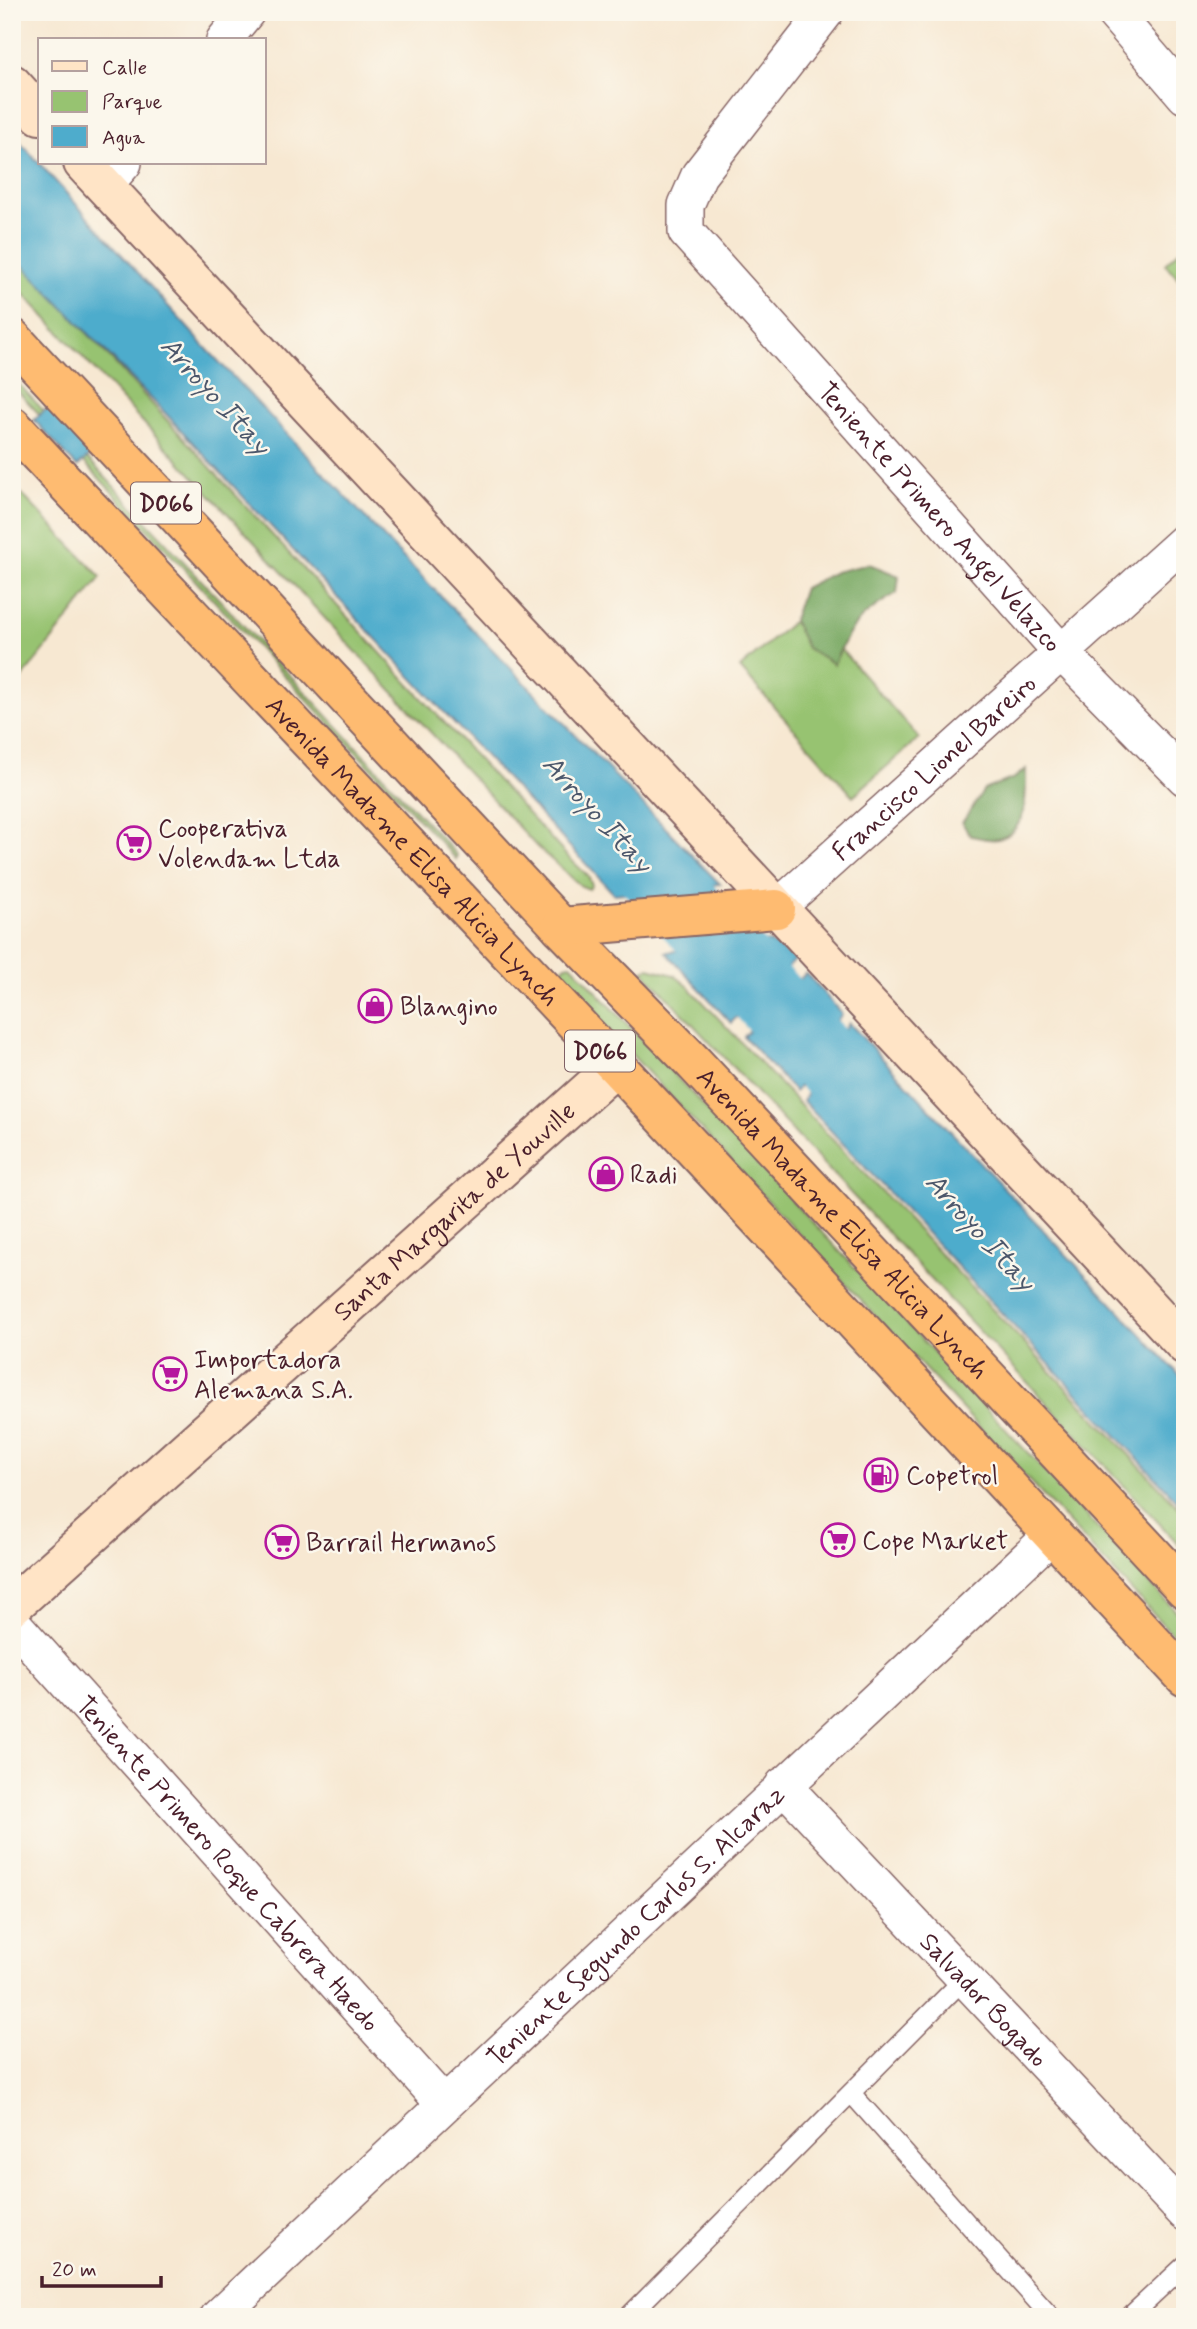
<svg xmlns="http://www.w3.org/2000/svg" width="1197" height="2329" viewBox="0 0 1197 2329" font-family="Mynerve,sans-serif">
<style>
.green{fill:#97c371;stroke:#70714e;stroke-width:2}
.forest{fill:#79a963;stroke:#626447;stroke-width:2}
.water{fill:#4eaccc;stroke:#4c667c;stroke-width:2}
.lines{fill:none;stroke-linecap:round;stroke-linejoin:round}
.river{stroke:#4eaccc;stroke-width:72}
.lane-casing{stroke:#876565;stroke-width:21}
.street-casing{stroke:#876565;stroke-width:38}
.secondary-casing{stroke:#876565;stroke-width:42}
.highway-casing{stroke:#876565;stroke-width:42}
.lane{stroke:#fff;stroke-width:18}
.street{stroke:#fff;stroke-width:35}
.secondary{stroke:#ffe4c6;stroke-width:38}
.highway{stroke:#febb71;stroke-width:38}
.labels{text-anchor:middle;stroke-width:5;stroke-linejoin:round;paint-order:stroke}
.shield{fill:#fbf7ec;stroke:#7f6065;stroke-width:2}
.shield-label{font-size:24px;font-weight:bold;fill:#4a1f2b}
.street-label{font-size:26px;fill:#4a1f2b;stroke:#fbf7ec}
.poi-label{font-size:26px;fill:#4a1f2b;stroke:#fbf7ec;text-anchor:start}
.water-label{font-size:28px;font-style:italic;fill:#4c576b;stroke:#fbf7ec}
</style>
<rect width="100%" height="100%" fill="#fbf7ec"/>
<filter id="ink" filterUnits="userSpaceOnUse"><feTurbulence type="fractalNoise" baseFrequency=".0143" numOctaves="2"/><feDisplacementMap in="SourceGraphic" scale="14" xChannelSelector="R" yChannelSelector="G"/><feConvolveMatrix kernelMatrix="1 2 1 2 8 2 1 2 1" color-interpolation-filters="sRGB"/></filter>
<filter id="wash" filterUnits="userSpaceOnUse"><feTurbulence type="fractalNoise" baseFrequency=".00686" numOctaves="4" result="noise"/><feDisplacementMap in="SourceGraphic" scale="28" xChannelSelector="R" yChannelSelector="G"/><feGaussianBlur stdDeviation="1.57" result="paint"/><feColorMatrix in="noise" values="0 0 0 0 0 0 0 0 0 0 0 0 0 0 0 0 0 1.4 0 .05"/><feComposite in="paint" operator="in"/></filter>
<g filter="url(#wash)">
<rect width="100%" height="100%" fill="#f7e8d2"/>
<!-- green -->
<path class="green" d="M 1185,245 L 1185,286 L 1165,264 Z
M 12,251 L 565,854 L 588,876 L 592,885 L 589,889 L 581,886 L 537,847 L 12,281 Z
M 12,377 L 457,855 L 456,859 L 12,385 Z
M 12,484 L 101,577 L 12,691 Z
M 806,610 L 919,738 L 853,796 L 740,668 Z
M 571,964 L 1185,1621 L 1185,1648 L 561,979 L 561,970 L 566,965 Z
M 649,968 L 674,975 L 688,986 L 1185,1514 L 1185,1551 L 643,971 Z"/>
<!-- forest -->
<path class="forest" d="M 869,564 L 899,576 L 897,593 C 860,615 851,624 834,664 L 807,648 L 793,620 L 804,588 L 835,572 Z
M 1026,769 C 1026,793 1029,831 998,839 C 991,841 978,837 971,836 L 962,823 L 984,790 L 1014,778 Z"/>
<!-- water -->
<path class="water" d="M 12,133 L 206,348 L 392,546 L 720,884 L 614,894 L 166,414 L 12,254 Z
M 50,406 L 93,453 L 77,467 L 34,420 Z
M 770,942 L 795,960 L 743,1011 L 756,1024 L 806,973 L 842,1014 L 802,1080 L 810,1089 L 849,1023 L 1185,1381 L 1185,1509 L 803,1101 L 809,1090 L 802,1082 L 795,1092 L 744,1037 L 755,1024 L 742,1011 L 731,1023 L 666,952 Z"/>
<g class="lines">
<!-- river -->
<path class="river" d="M 602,816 L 893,1135"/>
</g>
</g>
<g filter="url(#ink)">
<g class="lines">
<defs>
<path id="lane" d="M 851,2093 L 1051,2317
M 628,2317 L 964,1979
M 1129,2317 L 1185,2265"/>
<g id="street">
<path id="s1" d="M 826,12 L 699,175 L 686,205 L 686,232 L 1061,652 L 1185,778"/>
<path d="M 1113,12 L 1185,96"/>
<path d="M 224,40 L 247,12"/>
<path d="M 104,186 L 124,163"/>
<path id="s2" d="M 776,909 L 1185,541"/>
<path id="s3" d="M 12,1622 L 444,2104"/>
<path id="s4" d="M 783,1785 L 1185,2213"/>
<path id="s5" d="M 218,2317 L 1052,1535"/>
</g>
<g id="secondary">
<path d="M 12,84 L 40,115"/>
<path d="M 83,163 L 1185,1345"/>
<path id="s6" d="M 12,1606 L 615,1067"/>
</g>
<g id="highway">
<path id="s7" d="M 12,338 L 561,927 L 694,1063 L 1185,1589"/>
<path id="s8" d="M 12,426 L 651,1103 L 1185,1677"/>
<path d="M 561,927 L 776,909"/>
</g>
</defs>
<!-- lane casing -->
<use href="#lane" class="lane-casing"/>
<!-- street casing -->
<use href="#street" class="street-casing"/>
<!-- secondary casing -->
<use href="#secondary" class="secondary-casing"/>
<!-- highway casing -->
<use href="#highway" class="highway-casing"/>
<!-- lane -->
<use href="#lane" class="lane"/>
<!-- street -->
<use href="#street" class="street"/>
<!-- secondary -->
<use href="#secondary" class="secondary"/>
<!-- highway -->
<use href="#highway" class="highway"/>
</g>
</g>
<!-- icons -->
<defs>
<symbol id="supermarket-ring" viewBox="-11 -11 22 22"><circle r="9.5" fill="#fbf7ec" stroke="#b5179e" stroke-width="1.5"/><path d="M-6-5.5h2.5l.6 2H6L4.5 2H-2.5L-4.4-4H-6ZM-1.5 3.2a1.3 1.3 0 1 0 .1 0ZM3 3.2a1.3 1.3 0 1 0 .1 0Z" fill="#b5179e"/></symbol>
<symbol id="shop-ring" viewBox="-11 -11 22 22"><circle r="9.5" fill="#fbf7ec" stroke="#b5179e" stroke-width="1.5"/><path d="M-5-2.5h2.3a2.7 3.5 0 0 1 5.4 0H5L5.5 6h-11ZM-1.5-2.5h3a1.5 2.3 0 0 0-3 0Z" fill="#b5179e"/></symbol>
<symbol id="fuel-ring" viewBox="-11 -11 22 22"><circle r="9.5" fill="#fbf7ec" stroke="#b5179e" stroke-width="1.5"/><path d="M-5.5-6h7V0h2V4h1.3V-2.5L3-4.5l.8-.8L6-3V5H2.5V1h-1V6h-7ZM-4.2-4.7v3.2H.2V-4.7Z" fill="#b5179e"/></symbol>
</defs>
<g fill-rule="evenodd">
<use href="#supermarket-ring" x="115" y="824" width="38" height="38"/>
<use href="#shop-ring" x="356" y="987" width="38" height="38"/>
<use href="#shop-ring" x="587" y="1155" width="38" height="38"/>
<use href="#supermarket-ring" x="151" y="1355" width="38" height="38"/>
<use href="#fuel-ring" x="862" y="1456" width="38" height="38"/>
<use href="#supermarket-ring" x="819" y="1521" width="38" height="38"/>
<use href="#supermarket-ring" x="263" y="1523" width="38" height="38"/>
</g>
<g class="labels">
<!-- shield labels -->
<g class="shield">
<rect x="131" y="482.5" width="70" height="41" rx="5"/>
<rect x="565" y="1030.5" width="70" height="41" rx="5"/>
</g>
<g class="shield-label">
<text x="166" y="511">D066</text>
<text x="600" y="1059">D066</text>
</g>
<!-- street labels -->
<g class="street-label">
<text dy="9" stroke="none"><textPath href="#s1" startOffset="648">Teniente Primero Angel Velazco</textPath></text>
<text dy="9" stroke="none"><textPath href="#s2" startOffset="212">Francisco Lionel Bareiro</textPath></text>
<text dy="9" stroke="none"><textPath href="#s8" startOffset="584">Avenida Madame Elisa Alicia Lynch</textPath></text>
<text dy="9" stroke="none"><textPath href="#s6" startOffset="593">Santa Margarita de Youville</textPath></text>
<text dy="9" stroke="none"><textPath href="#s7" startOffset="1214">Avenida Madame Elisa Alicia Lynch</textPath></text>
<text dy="9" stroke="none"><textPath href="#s3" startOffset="324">Teniente Primero Roque Cabrera Haedo</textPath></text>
<text dy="9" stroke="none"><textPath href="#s5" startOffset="572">Teniente Segundo Carlos S. Alcaraz</textPath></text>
<text dy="9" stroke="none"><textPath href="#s4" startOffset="294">Salvador Bogado</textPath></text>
</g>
<!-- poi labels -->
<g class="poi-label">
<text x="158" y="837">Cooperativa<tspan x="158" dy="30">Volendam Ltda</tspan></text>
<text x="400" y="1015">Blangino</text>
<text x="630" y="1183">Radi</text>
<text x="194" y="1368">Importadora<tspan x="194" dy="30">Alemana S.A.</tspan></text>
<text x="906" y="1484">Copetrol</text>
<text x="862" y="1549">Cope Market</text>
<text x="306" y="1551">Barrail Hermanos</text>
</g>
<!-- water labels -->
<g class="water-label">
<text transform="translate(216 395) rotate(48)" y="10">Arroyo Itay</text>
<text transform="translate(598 813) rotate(48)" y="10">Arroyo Itay</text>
<text transform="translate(981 1231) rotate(48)" y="10">Arroyo Itay</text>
</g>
</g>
<!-- margin -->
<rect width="1197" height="2329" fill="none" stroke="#fbf7ec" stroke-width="42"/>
<!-- legend -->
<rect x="38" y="38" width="228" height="126" fill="#fbf7ec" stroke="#b4a19f" stroke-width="2"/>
<rect x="52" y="61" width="35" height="10" fill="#ffe4c6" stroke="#b4a19f" stroke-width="2"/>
<text x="102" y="74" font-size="21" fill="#4a1f2b">Calle</text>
<rect x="52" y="91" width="35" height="21" fill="#97c371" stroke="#b4a19f" stroke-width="2"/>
<text x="102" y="108" font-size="21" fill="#4a1f2b">Parque</text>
<rect x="52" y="126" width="35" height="21" fill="#4eaccc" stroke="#b4a19f" stroke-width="2"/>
<text x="102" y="144" font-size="21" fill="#4a1f2b">Agua</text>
<!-- scale -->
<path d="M42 2276v10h119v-10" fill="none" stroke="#4a1f2b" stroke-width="3.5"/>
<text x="52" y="2276" font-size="21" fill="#4a1f2b" stroke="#fbf7ec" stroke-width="5" paint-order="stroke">20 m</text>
</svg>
